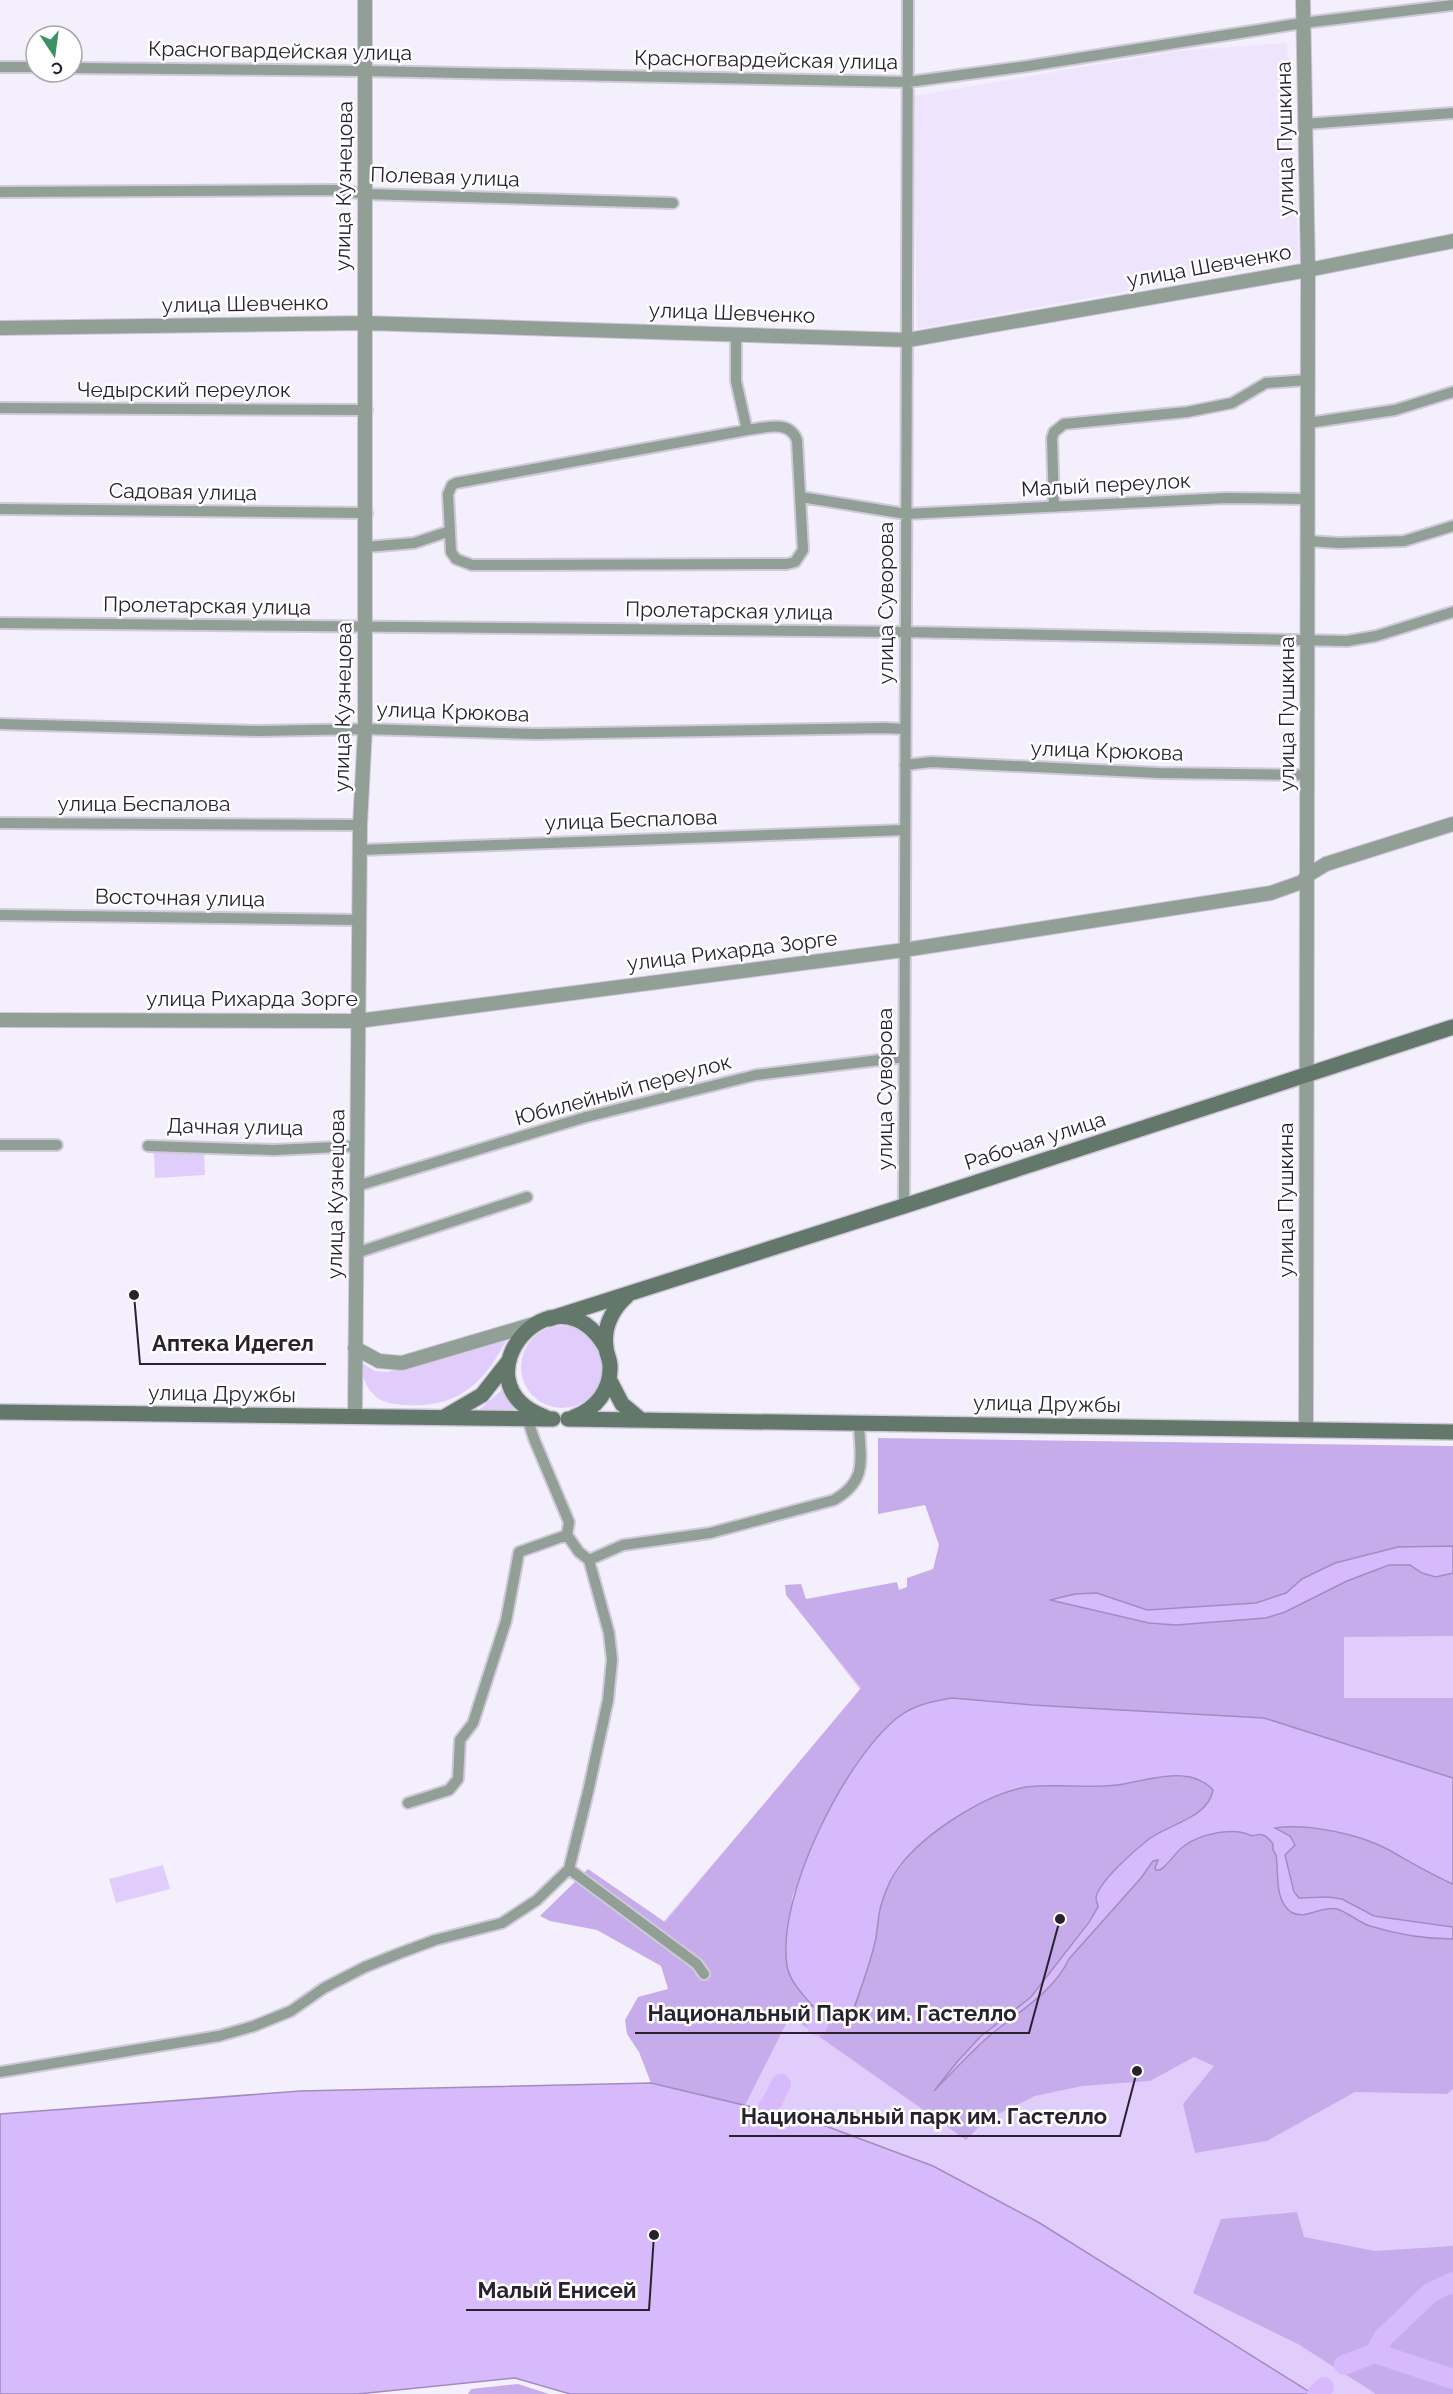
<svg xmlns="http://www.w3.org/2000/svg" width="1453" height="2394" viewBox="0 0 1453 2394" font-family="Raleway,sans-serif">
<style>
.built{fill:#eee5fd}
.green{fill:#e0cdfc}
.forest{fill:#c7acec}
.water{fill:#d6bafc;stroke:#a28cbe;stroke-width:1.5}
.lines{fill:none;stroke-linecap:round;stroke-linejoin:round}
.river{stroke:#d6bafc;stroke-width:20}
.minor-casing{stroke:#cfcad7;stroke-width:14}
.tertiary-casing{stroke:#cfcad7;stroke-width:16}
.secondary-casing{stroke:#cfcad7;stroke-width:18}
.minor{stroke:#919f96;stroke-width:10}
.tertiary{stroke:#919f96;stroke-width:14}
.secondary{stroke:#63776a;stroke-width:15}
.labels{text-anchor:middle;stroke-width:5;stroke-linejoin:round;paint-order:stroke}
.street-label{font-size:21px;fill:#27222e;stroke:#fff}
.leader{fill:none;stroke:#27222e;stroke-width:2}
.callout-dot{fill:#27222e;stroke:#fff;stroke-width:2}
.callout-label{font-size:22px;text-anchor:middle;font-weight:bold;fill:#27222e;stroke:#fff;stroke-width:5;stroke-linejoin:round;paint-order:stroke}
</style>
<rect width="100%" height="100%" fill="#f4effc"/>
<!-- built -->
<path class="built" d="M 1287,43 L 1299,260 L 917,329 L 913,96 L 1178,51 Z"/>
<!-- green -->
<path class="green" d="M 204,1150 L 205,1175 L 155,1178 L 154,1153 Z
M521 1367a41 41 0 1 1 82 0a41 41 0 1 1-82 0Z
M 508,1337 C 485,1382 460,1408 407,1405 C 394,1404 382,1404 373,1394 C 364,1385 362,1371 357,1360 L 375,1371 L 387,1372 Z
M 504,1388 L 515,1412 L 479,1410 Z
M 888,1442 L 1453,1459 L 1453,2394 L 1313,2394 L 1038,2222 L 933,2166 L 815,2122 L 745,2105 L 671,1996 L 662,1963 L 608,1932 L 541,1915 L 589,1871 L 663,1922 L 861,1691 L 787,1595 L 807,1603 L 903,1593 L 931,1576 L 954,1551 Z
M 163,1865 L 170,1889 L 116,1903 L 109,1879 Z"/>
<!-- forest -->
<path class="forest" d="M 878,1438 L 1453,1446 L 1453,1546 L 1398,1547 L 1335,1563 L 1302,1579 L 1286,1593 L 1256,1603 L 1147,1610 L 1097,1593 L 1052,1600 L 1149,1623 L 1176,1625 L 1266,1618 L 1285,1612 L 1347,1581 L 1389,1565 L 1410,1565 L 1422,1573 L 1436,1577 L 1453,1573 L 1453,1636 L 1344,1637 L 1344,1698 L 1453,1698 L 1453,1778 L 1264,1718 L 1032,1705 L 952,1698 L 924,1703 L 898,1717 L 857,1762 L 827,1814 L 792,1897 L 787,1968 L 795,1984 L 819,2013 L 851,2013 C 862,1991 870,1964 876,1940 C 878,1928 878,1915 881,1904 C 898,1850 970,1797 1025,1787 C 1054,1783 1084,1786 1112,1785 C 1145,1784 1185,1763 1213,1790 L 1212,1796 L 1201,1810 L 1150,1839 L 1031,1997 L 980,2037 L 957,2062 L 940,2086 C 957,2068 974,2049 993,2033 C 1019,2011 1054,1992 1069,1959 L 1141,1878 L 1153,1861 L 1158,1860 L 1167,1866 C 1172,1860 1177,1852 1183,1847 C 1199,1834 1235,1826 1252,1836 C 1280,1824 1279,1880 1279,1897 L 1306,1914 L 1326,1908 L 1337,1909 L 1370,1926 L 1429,1938 L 1453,1939 L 1453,2089 L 1447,2094 L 1355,2092 L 1267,2141 L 1195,2153 L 1183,2104 L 1214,2066 L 1194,2057 L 1150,2081 L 1082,2086 L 1035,2096 L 986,2120 L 966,2140 L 790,2016 L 745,2105 L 651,2083 L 639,2052 L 627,2034 L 625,2020 L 638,1997 L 668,1989 L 661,1966 L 597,1930 L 550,1921 L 540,1916 L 588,1869 L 665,1922 L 861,1688 L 786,1595 L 785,1585 L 801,1584 L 806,1599 L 897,1582 L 899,1590 L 907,1587 L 907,1578 L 933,1569 L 939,1545 L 925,1505 L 878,1514 Z
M 1292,1826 C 1323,1830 1358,1834 1387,1849 C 1409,1861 1430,1874 1453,1884 L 1453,1927 L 1374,1916 L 1328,1897 L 1299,1898 C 1291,1890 1286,1867 1285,1855 L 1295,1845 C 1292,1835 1281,1833 1273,1828 Z
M 1297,2212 L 1304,2237 L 1375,2251 L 1453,2246 L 1453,2394 L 1376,2394 L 1298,2344 L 1193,2293 L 1221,2219 Z
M 518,2384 L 549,2394 L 468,2394 L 471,2389 Z"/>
<!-- water -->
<path class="water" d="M 1453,1546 L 1453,1573 L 1436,1577 L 1422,1573 L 1410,1565 L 1389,1565 L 1347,1581 L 1285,1612 L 1266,1618 L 1176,1625 L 1149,1623 L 1050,1600 L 1075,1594 L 1097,1593 L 1147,1610 L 1256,1603 L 1286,1593 L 1302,1579 L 1335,1563 L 1398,1547 Z
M 952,1698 L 1032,1705 L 1264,1718 L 1453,1778 L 1453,1884 C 1430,1874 1409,1861 1387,1849 C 1359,1834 1306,1823 1275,1828 L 1290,1836 L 1295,1845 L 1285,1855 L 1294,1892 L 1299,1898 L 1328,1897 L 1342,1899 L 1374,1916 L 1453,1927 L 1453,1939 C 1426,1939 1396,1934 1370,1926 C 1358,1922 1349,1913 1337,1909 C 1322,1905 1305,1921 1291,1912 C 1274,1900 1279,1874 1276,1855 L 1273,1850 L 1273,1844 C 1267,1836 1262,1832 1252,1836 C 1235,1826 1200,1834 1184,1846 C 1175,1852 1170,1864 1160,1870 L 1156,1870 L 1155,1868 L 1158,1860 L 1153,1861 L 1141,1878 L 1069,1959 C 1054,1991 1020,2011 994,2032 C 972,2050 954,2071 934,2091 L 957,2062 L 980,2037 L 1031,1997 L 1089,1922 L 1098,1907 C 1098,1904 1096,1901 1096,1898 C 1098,1882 1136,1849 1149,1839 C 1169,1824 1208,1818 1213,1790 C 1189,1764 1147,1781 1117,1785 C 1087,1789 1056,1783 1026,1787 C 985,1794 925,1833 900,1866 C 892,1876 886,1889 882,1902 C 878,1913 878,1926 876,1938 C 871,1961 862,1986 854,2008 C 846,2024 829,2023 817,2011 C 806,1998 790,1983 787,1966 C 776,1897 844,1761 897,1718 C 913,1705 933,1701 952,1698 Z
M 651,2083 L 815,2122 L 933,2166 L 1038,2222 L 1313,2394 L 570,2394 L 515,2378 L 358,2394 L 0,2394 L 0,2114 L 300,2091 Z"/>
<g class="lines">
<!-- river -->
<path class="river" d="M 817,2026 L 830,1992
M 748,2131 L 771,2104 L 781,2084
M 1375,2353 L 1453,2379
M 1344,2365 L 1375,2353 L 1384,2337 L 1430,2293 L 1453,2282
M 1317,2394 L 1324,2387"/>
<defs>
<path id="minor" d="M 0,67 L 36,67
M 72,68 L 367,71 L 908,82 L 1028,66 L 1303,23 L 1453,5
M 1305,124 L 1453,113
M 0,192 L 339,190 L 364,194 L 673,203
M 736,334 L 736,381 L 747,430 L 456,483 L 452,485 L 448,494 L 451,552 L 456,559 L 472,565 L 787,564 L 795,562 L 803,550 L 797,440 C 789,419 765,428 747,430
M 0,408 L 367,410
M 1308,423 L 1395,410 L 1453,392
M 801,497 L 906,514 L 1226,498 L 1308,499
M 1054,507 L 1052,438 L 1054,432 L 1064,424 L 1187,412 L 1232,403 L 1266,383 L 1308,380
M 0,509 L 367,513
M 1308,541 L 1339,543 L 1404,541 L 1453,526
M 366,547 L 414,543 L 450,531
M 0,623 L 905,632 L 1347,641 L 1376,636 L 1453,612
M 0,724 L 259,731 L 365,729 L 537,734 L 885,728 L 905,729
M 905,765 L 931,762 L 1159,773 L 1308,775
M 0,823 L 360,825
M 360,850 L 904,830
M 0,915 L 359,920
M 0,1145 L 57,1145
M 148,1146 L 274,1150 L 358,1146
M 357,1186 L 586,1117 L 756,1075 L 904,1057
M 904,1206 L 908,0
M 356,1253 L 527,1197
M 526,1414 L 534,1439 L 569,1522 L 567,1535
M 589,1560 L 623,1545 L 710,1533 L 834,1500 C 869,1480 860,1458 859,1423
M 408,1803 L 449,1790 L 458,1779 L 460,1740 L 473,1723 L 506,1621 L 519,1552 L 567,1535
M 569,1869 L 697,1964 L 704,1974
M 0,2072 L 219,2036 L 254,2026 L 291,2011 L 324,1988 L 365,1967 L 400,1953 L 435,1940 L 502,1923 L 537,1900 L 569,1869 L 588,1792 L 608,1700 L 612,1660 L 609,1633 L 589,1560 L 579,1552 L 567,1535"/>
<path id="tertiary" d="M 1303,0 L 1308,270 L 1306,1429
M 0,328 L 364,323 L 908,340 L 1308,270 L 1453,241
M 0,1020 L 358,1021 L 904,950 L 1271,893 L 1302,882 L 1308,875 L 1326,864 L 1453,824
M 355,1348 L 379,1361 L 402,1363 L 534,1324
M 355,1416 L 360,825 L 365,729 L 365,0"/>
<path id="secondary" d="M 549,1319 L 904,1206 L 1453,1027
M 609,1379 L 622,1404 L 640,1419
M 0,1412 L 553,1419
M 446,1416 L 482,1395 L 508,1362
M 545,1417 C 452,1383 555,1259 606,1348
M 574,1417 C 596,1409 611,1390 610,1366 C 610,1359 606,1353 606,1347 C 603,1327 613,1308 627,1296
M 568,1419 L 1453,1432"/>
</defs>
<!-- minor casing -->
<use href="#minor" class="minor-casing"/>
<!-- tertiary casing -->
<use href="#tertiary" class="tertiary-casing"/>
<!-- secondary casing -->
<use href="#secondary" class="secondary-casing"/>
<!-- minor -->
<use href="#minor" class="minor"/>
<!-- tertiary -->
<use href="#tertiary" class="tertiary"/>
<!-- secondary -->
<use href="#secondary" class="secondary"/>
</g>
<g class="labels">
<!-- street labels -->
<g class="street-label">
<text transform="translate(280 51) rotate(1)" y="7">Красногвардейская улица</text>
<text transform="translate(766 60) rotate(1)" y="7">Красногвардейская улица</text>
<text transform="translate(1285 139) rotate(-91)" y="7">улица Пушкина</text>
<text transform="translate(445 177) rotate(2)" y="7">Полевая улица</text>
<text transform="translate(344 186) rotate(-89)" y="7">улица Кузнецова</text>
<text transform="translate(1209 266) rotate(-10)" y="7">улица Шевченко</text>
<text transform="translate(245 304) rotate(-1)" y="7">улица Шевченко</text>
<text transform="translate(732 313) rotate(2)" y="7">улица Шевченко</text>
<text x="184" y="397">Чедырский переулок</text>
<text transform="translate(1106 485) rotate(-3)" y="7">Малый переулок</text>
<text transform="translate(183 492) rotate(1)" y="7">Садовая улица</text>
<text transform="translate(886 603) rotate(-90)" y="7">улица Суворова</text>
<text transform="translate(207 606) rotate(1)" y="7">Пролетарская улица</text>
<text transform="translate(729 611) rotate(1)" y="7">Пролетарская улица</text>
<text transform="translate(343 707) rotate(-89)" y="7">улица Кузнецова</text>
<text transform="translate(453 712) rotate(2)" y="7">улица Крюкова</text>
<text transform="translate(1287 714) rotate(-90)" y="7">улица Пушкина</text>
<text transform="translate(1107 751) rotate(2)" y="7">улица Крюкова</text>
<text x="144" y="811">улица Беспалова</text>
<text transform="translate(631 820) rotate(-2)" y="7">улица Беспалова</text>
<text transform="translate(180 898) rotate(1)" y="7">Восточная улица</text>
<text transform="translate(732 951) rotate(-7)" y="7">улица Рихарда Зорге</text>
<text x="252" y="1006">улица Рихарда Зорге</text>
<text transform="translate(885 1089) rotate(-90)" y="7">улица Суворова</text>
<text transform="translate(623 1090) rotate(-15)" y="7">Юбилейный переулок</text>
<text transform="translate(235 1127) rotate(1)" y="7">Дачная улица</text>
<text transform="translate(1035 1141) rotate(-18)" y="7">Рабочая улица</text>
<text transform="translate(336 1194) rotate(-89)" y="7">улица Кузнецова</text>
<text transform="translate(1286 1200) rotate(-90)" y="7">улица Пушкина</text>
<text transform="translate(222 1394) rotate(1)" y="7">улица Дружбы</text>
<text transform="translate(1047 1404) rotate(1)" y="7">улица Дружбы</text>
</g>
</g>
<!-- callouts -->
<path class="leader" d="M134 1295L140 1364H326M1060 1919L1029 2033H635M1137 2071L1120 2136H729M654 2235L649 2310H466"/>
<g class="callout-dot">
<circle cx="134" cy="1295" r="6"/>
<circle cx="1060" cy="1919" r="6"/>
<circle cx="1137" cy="2071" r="6"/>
<circle cx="654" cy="2235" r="6"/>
</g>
<g class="callout-label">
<text x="233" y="1351">Аптека Идегел</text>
<text x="832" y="2021">Национальный Парк им. Гастелло</text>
<text x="924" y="2124">Национальный парк им. Гастелло</text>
<text x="557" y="2298">Малый Енисей</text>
</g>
<!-- north arrow -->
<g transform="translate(54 54) rotate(167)"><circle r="28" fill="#ffffff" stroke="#a9a7ab" stroke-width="1.5"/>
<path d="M0-4.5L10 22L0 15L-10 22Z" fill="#3d9163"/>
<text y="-9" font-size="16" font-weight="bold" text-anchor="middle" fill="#27222e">С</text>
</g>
</svg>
